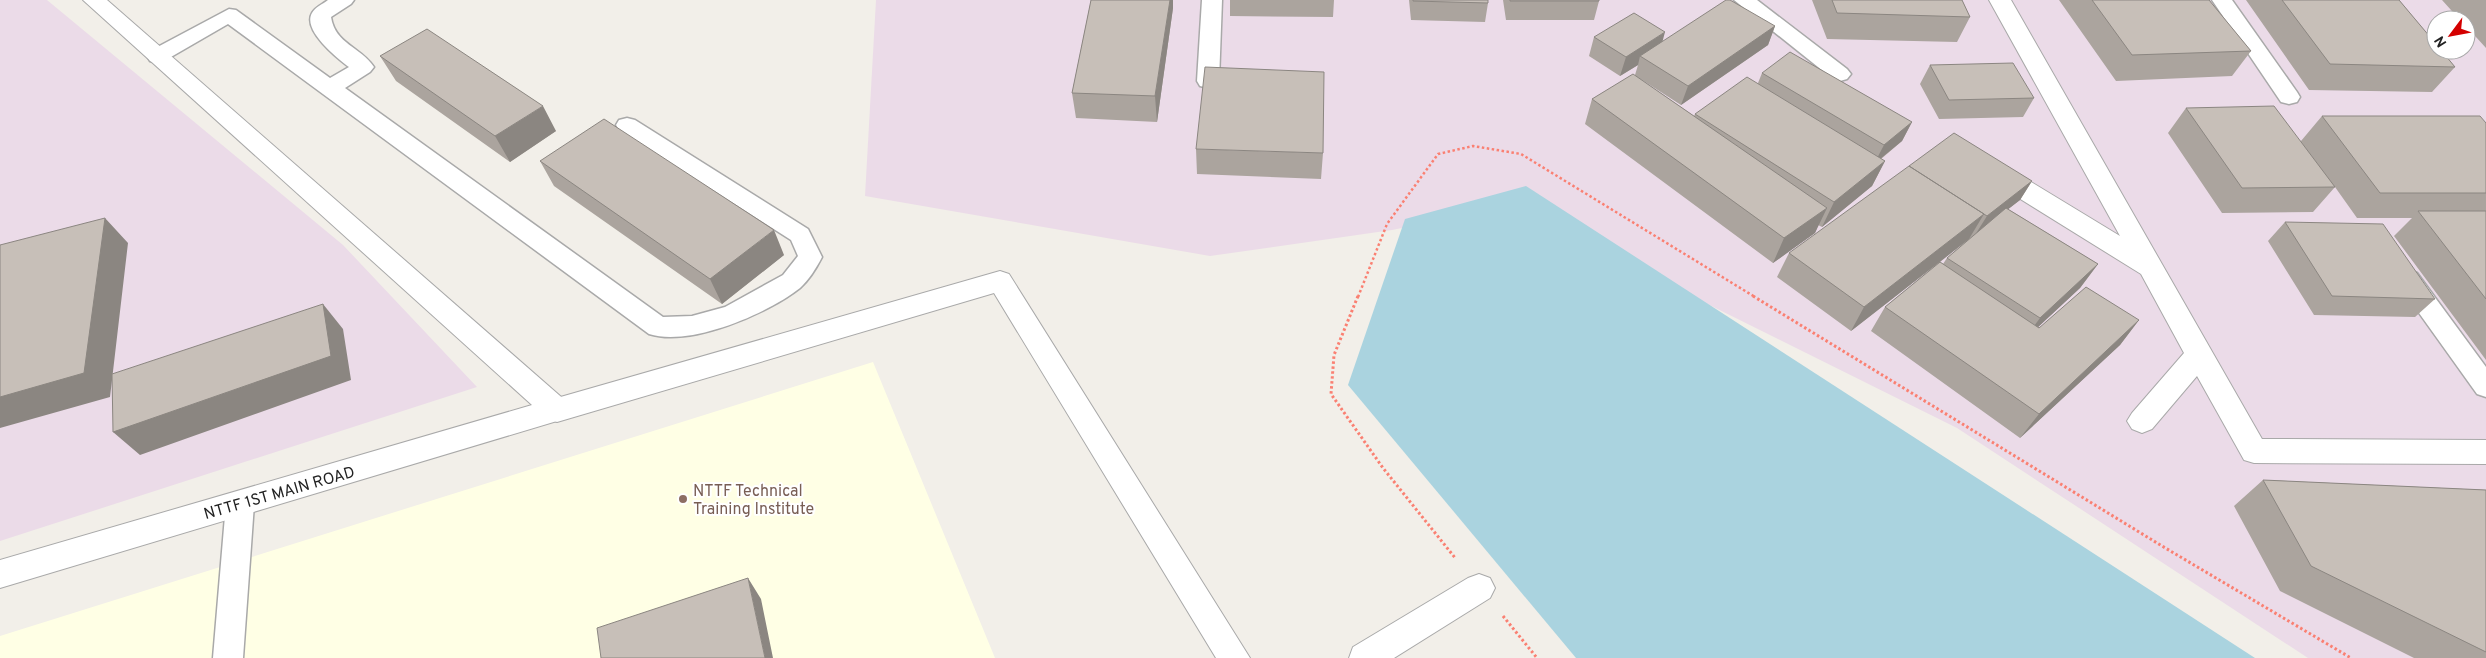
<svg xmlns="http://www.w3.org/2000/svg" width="2486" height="658" viewBox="0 0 2486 658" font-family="Overpass,sans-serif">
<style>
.industrial{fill:#ebdbe8;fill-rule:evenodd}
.education{fill:#ffffe5}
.water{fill:#aad3df}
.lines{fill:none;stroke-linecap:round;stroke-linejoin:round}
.service-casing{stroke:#a9a9a9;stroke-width:3}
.minor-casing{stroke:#a9a9a9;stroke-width:2}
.tertiary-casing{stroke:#a9a9a9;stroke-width:2}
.path-far1{stroke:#fa8072;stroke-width:2.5;stroke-dasharray:2.5 2.5;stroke-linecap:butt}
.path{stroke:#fa8072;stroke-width:3;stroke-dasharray:2.5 2.5;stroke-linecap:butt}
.service{fill:#fff;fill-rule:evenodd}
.minor{fill:#fff;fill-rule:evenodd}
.tertiary{fill:#fff;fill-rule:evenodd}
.wall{fill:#aba49e;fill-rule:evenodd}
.shaded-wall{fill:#8b8681}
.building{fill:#c7bfb8;stroke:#8b8681}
.education-dot{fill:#8d6e63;stroke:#fff;stroke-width:2}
.labels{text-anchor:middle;stroke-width:4;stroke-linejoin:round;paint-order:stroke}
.education-label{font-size:16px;fill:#785e54;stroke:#fff;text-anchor:start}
.street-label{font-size:16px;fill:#222;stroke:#fff}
</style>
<rect width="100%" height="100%" fill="#f2efe9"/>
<!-- industrial -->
<path class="industrial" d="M 0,0 L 47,0 L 343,245 L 477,387 L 0,541 Z
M 876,0 L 2486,0 L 2486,658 L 2308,658 L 1957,428 L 1510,206 L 1392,230 L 1210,256 L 865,196 ZM 2436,20 L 2466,20 L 2466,50 L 2436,50 Z"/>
<!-- education -->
<path class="education" d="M 873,362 L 995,658 L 0,658 L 0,636 Z"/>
<!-- water -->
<path class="water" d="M 1526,186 L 2255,658 L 1576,658 L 1348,385 L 1405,219 Z"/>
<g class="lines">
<defs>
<path id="service" d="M 328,0 L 354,0 L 351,4 L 331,17 C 335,44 361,47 374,67 L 370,72 L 345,88 L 663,317 L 692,316 L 725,307 L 783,275 L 798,256 L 791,240 L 619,130 L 616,125 L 619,120 L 627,118 L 635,120 L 808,229 L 822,257 C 817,267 808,281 800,288 C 767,314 690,347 649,334 L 228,24 L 164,61 L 157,63 L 150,61 L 147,56 L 150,51 L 229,9 L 236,10 L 330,78 L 349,67 C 337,58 302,30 312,13 C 315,7 323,4 328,0 Z
M 1202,0 L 1222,0 L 1219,81 L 1216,86 L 1208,88 L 1200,86 L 1197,81 Z
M 1734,0 L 1757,0 L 1847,69 L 1851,74 L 1847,79 L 1840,81 L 1833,79 Z
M 2212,0 L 2232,0 L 2297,92 L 2300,97 L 2297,102 L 2289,104 L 2281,102 Z
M 2408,270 L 2417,273 L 2486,367 L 2486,397 L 2477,394 L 2399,285 L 2396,279 L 2399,273 Z
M 240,492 L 250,496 L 254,504 L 243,658 L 213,658 L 226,504 L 230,496 Z"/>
<path id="minor" d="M 1989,0 L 2011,0 L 2262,439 L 2486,440 L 2486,464 L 2254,463 L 2244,460 L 2197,376 L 2152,429 L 2142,433 L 2132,429 L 2127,421 L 2132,413 L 2184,353 L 2141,274 L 1985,177 L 1982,171 L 1985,165 L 1994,162 L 2003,165 L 2120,236 Z
M 1000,271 L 1009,274 L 1250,658 L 1216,658 L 994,293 L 557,422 L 547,418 L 543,410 L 547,402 L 557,398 Z
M 1479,574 L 1490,578 L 1495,588 L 1490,598 L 1394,658 L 1349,658 L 1353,647 L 1468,578 Z"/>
<path id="tertiary" d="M 83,0 L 107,0 L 567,402 L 571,410 L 567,418 L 0,588 L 0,560 L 532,405 Z"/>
</defs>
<!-- service casing -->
<use href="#service" class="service-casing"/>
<!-- minor casing -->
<use href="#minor" class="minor-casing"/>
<!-- tertiary casing -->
<use href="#tertiary" class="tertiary-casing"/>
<!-- path-far1 -->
<path class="path-far1" d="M 1358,297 L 1387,224 L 1438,154 L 1473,146 L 1521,154 L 1755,297"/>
<!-- path -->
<path class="path" d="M 1358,296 L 1334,355 L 1331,394 L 1383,468 L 1456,559
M 1753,296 L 2162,546 L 2351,658
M 1503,616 L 1537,658"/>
<!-- service -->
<use href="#service" class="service"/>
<!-- minor -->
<use href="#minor" class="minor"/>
<!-- tertiary -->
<use href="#tertiary" class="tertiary"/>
</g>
<!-- wall -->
<path class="wall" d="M 1091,0 L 1173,0 L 1173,8 L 1157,122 L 1076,118 L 1072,93 Z
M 1230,0 L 1334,0 L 1333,17 L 1230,16 Z
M 1409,0 L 1488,0 L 1488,3 L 1485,22 L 1411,20 Z
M 1503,0 L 1599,0 L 1599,1 L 1594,20 L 1506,20 Z
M 1812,0 L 1962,0 L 1970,17 L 1957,42 L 1827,39 Z
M 2059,0 L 2209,0 L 2251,51 L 2232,76 L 2116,81 Z
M 2246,0 L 2399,0 L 2455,67 L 2432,92 L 2309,90 Z
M 2442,0 L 2486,0 L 2486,48 L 2466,26 L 2466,20 L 2460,20 Z
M 1775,26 L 1768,45 L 1681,105 L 1639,78 L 1694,116 L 1695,114 L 1758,83 L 1762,73 L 1912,122 L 1902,141 L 1881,159 L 1885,161 L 1872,186 L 1822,227 L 1818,225 L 1815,233 L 1773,263 L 1585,124 L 1592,99 L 1635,75 L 1638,65 L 1620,76 L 1589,56 L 1594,37 L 1662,42 Z
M 380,56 L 556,131 L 510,162 L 396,81 Z
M 1930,65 L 2034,98 L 2023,117 L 1939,119 L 1920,84 Z
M 2186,108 L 2301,141 L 2322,116 L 2486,123 L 2486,360 L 2394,236 L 2412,218 L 2357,218 L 2335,187 L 2313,212 L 2222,213 L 2168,133 Z
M 1196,149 L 1323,153 L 1321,179 L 1197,174 Z
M 540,161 L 784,255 L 722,304 L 554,186 Z
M 2032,181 L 2020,200 L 2008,209 L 2098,264 L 2080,288 L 2038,327 L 2139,320 L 2120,345 L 2020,438 L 1871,331 L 1885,307 L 1937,264 L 1851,331 L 1777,277 L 1789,253 ZM 1965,242 L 1947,258 L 1943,264 L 1940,262 Z
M 2285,222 L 2435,299 L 2415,317 L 2314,315 L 2268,241 Z
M 2263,480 L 2486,490 L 2486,658 L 2414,658 L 2280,591 L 2234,506 Z"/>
<!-- shaded-wall -->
<path class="shaded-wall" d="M 1170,0 L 1173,0 L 1173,8 L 1157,122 L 1155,96 Z
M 1775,26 L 1768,45 L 1681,105 L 1688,86 Z
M 1665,32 L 1660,51 L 1640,56 L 1638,65 L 1620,76 L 1626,57 Z
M 543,106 L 556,131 L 510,162 L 495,136 Z
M 1912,122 L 1902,141 L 1874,164 L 1884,145 Z
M 1885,161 L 1872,186 L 1822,227 L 1834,202 Z
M 2032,181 L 2020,200 L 1975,235 L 1987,216 Z
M 1827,208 L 1815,233 L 1773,263 L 1784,238 Z
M 1984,214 L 1969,239 L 1851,331 L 1864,307 Z
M 105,218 L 128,243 L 110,397 L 0,428 L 0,397 Z
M 774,230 L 784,255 L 722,304 L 710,279 Z
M 2098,264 L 2080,288 L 2022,342 L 2040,318 Z
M 323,304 L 343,329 L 351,380 L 140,455 L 113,432 Z
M 2139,320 L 2120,345 L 2020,438 L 2039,414 Z
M 748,578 L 761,599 L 773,658 L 765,658 Z"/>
<!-- building -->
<path class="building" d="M 1091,0 L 1170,0 L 1155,96 L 1072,93 Z
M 1413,0 L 1488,0 L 1488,3 L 1413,1 Z
M 1510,0 L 1599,0 L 1599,1 L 1510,1 Z
M 1726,0 L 1730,0 L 1775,26 L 1688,86 L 1640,56 Z
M 1832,0 L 1962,0 L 1970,17 L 1837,13 Z
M 2092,0 L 2209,0 L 2251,51 L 2132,55 Z
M 2282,0 L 2399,0 L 2436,44 L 2436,50 L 2441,50 L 2455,67 L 2330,64 Z
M 1634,13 L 1665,32 L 1626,57 L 1594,37 Z
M 427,29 L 543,106 L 495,136 L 380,56 Z
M 1790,52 L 1912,122 L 1884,145 L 1762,73 Z
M 2013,63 L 2034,98 L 1949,100 L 1930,65 Z
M 1205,67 L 1324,72 L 1323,153 L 1196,149 Z
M 1633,74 L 1827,208 L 1784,238 L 1592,99 Z
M 1747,77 L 1885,161 L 1834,202 L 1695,114 Z
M 2274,106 L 2335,187 L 2242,188 L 2186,108 Z
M 2322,116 L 2480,116 L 2486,123 L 2486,193 L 2380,193 Z
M 604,119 L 774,230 L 710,279 L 540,161 Z
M 1954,133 L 2032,181 L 1987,216 L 1909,166 Z
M 1909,166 L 1984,214 L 1864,307 L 1789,253 Z
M 2006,208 L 2098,264 L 2040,318 L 1947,258 Z
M 2418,211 L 2486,211 L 2486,299 Z
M 105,218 L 84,373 L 0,397 L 0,245 Z
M 2285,222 L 2383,224 L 2435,299 L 2332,296 Z
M 1940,262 L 2039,328 L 2086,287 L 2139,320 L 2039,414 L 1885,307 Z
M 323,304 L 331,356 L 113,432 L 112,374 Z
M 2263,480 L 2486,490 L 2486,652 L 2311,566 Z
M 748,578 L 765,658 L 601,658 L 597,628 Z"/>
<!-- markers -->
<circle class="education-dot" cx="683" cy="499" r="5"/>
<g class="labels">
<!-- education labels -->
<g class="education-label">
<text x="693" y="496">NTTF Technical<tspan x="693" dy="18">Training Institute</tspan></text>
</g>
<!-- street labels -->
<g class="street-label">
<text transform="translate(279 492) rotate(-16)" y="6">NTTF 1ST MAIN ROAD</text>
</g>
</g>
<!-- north arrow -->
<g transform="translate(2451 35) rotate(238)"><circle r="24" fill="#ffffff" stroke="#a7a7a7"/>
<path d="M0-4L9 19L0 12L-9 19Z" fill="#d40000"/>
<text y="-8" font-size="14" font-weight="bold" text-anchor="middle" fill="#222222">N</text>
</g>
</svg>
